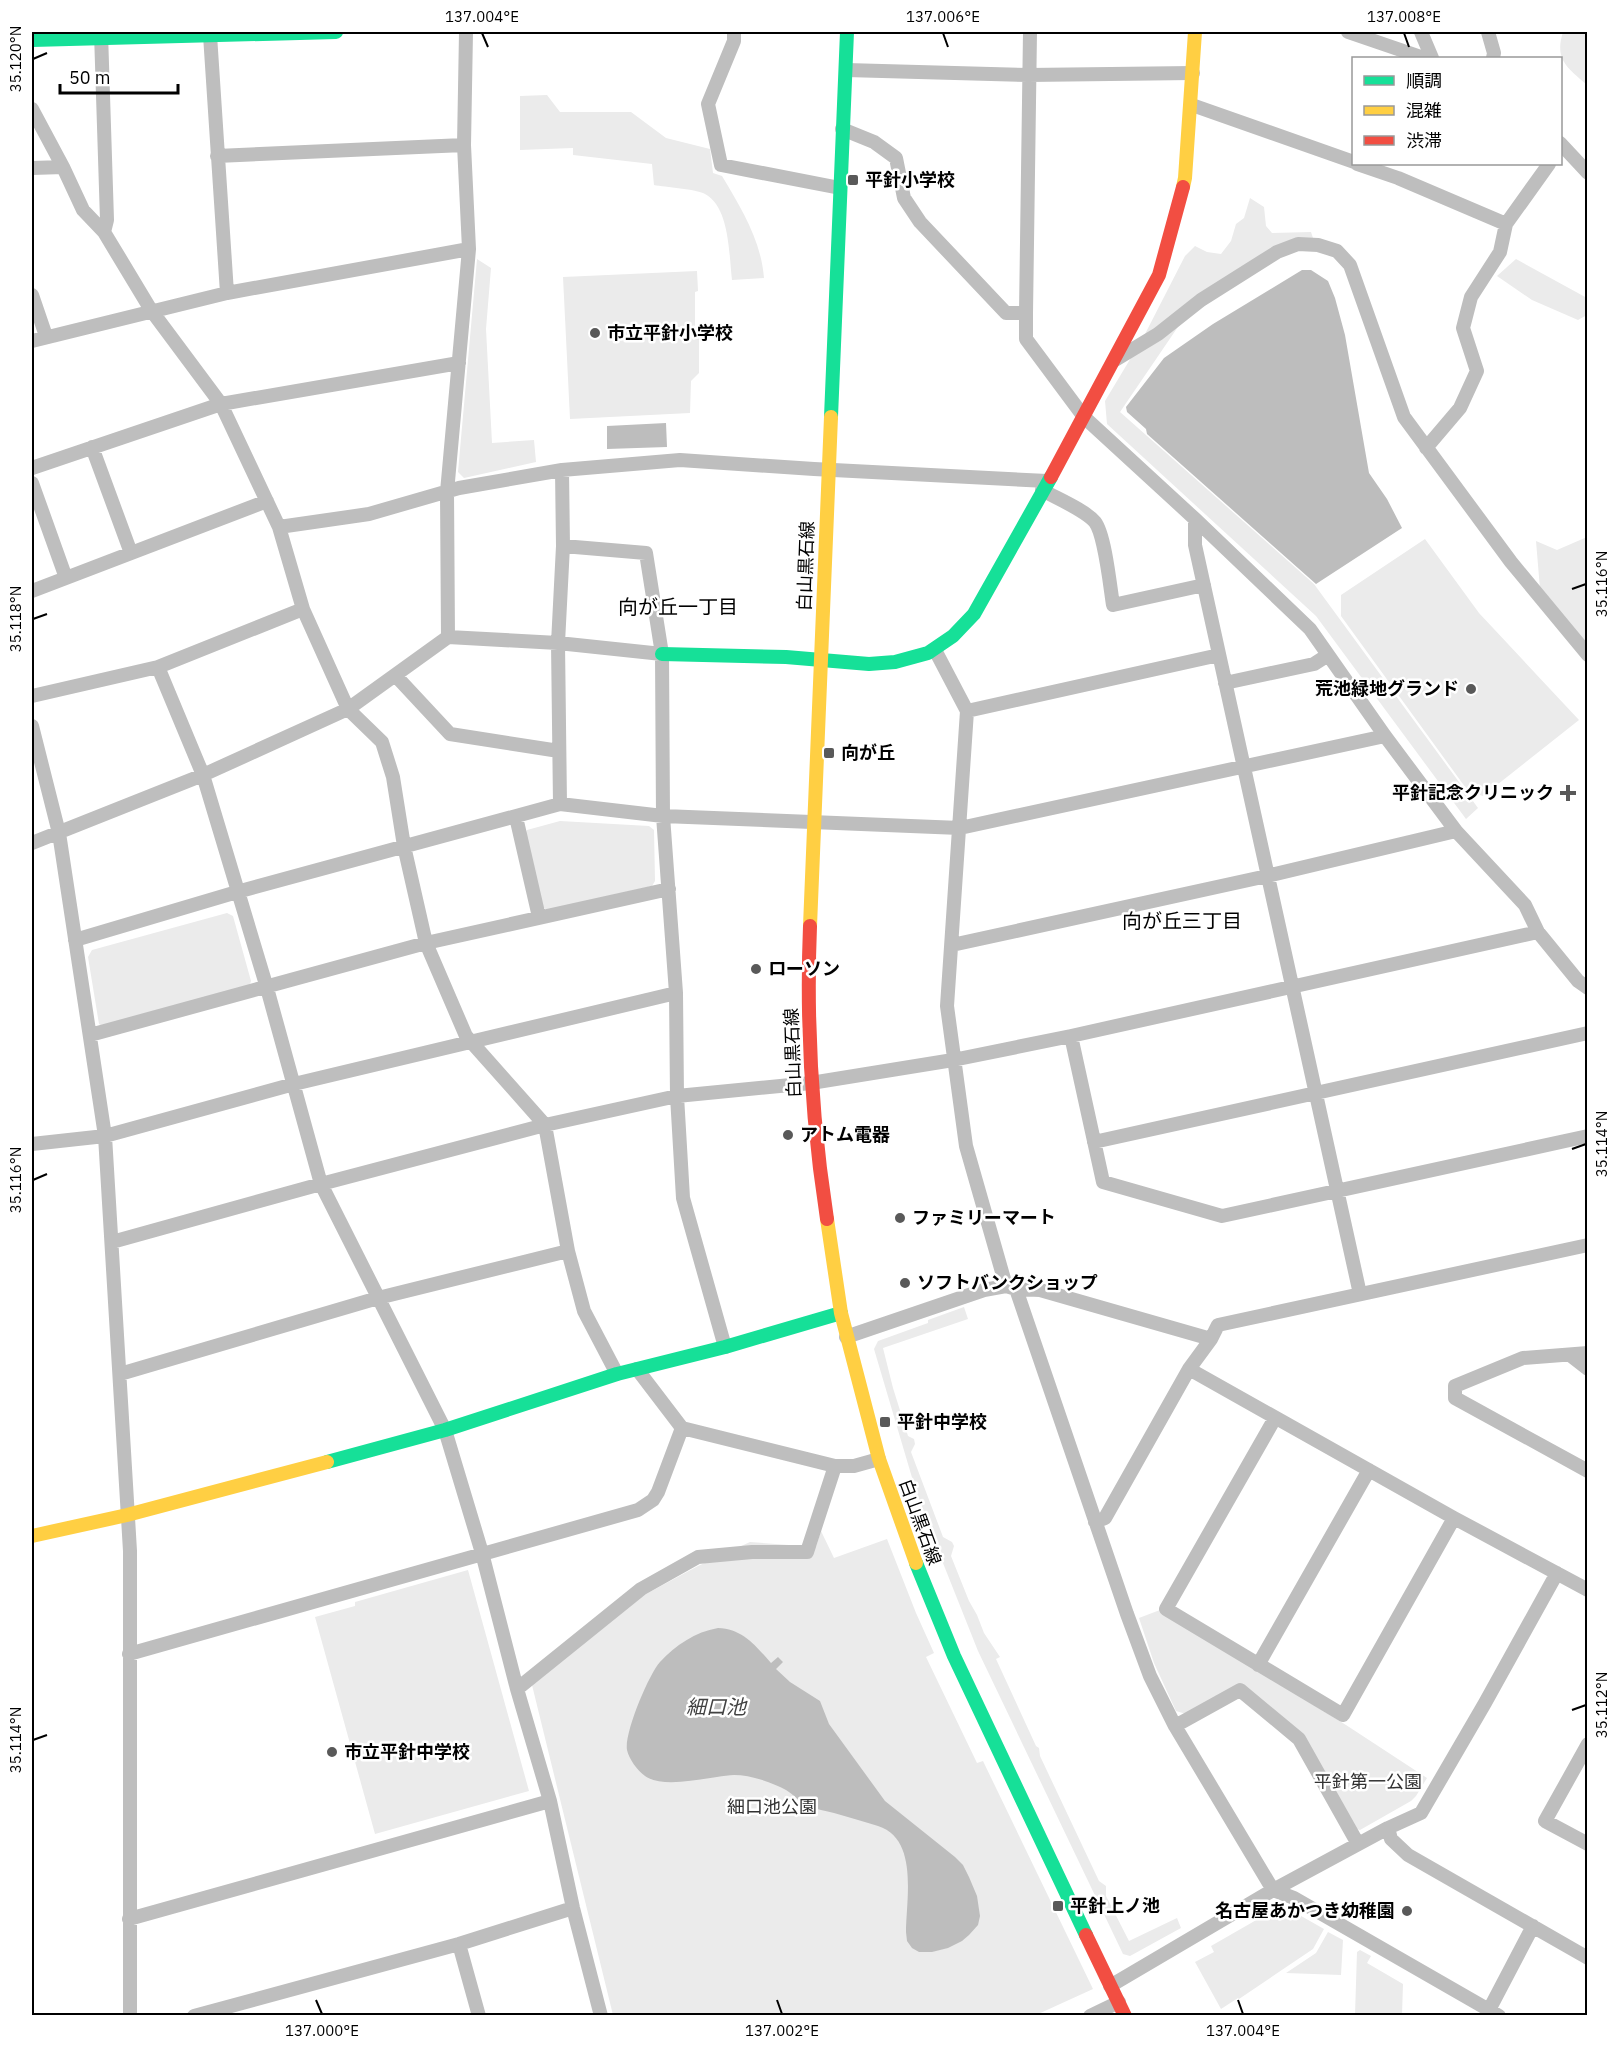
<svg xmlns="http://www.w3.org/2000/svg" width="1619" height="2047" viewBox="0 0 1619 2047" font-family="'IBM Plex Sans','Noto Sans JP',sans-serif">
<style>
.green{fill:#ebebeb}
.water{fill:#bdbdbd}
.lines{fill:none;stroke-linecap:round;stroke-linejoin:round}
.street{stroke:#bebebe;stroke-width:14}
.fast{stroke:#16e098;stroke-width:14}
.slow{stroke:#ffcf43;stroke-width:14}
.jam{stroke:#f24e42;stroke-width:14}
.ticks{fill:none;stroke:#000;stroke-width:2}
.poi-dot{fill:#595959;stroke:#fff;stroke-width:2}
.labels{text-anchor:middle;stroke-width:5;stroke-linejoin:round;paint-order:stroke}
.poi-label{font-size:18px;font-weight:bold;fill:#000;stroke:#fff;text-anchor:start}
.street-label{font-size:18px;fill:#000;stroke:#fff}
.park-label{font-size:18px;fill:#313131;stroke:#fff}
.neighbourhood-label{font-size:20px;fill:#000;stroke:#fff}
.water-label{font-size:20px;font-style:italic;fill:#424242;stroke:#fff}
.neatline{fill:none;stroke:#000;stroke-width:2}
.ticks-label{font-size:15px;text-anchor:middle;fill:#000}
</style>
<rect width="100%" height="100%" fill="#fff"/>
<!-- green -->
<path class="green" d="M 1563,32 L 1587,32 L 1587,85 C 1568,68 1554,60 1563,32 Z
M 547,95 L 560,112 L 631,112 L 666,138 L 710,149 L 713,173 L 722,176 C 741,208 761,240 764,278 L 732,280 C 729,256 730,207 705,194 C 696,189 665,187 654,185 L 652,164 L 573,155 L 573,148 L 520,150 L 520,96 Z
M 1250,198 L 1264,207 L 1266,226 L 1272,233 L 1311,232 L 1313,238 L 1199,296 L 1120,412 L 1314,584 L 1478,808 L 1466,819 L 1316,616 L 1107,424 L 1105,401 L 1144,336 L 1185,256 L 1195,246 L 1207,252 L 1221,254 L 1231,241 L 1236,224 L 1244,218 Z
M 477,259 L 491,268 L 486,329 L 492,443 L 534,440 L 536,462 L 464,478 L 458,472 Z
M 1516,259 L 1587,298 L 1587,315 L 1578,320 L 1532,300 L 1497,276 Z
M 697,271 L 698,291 L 695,292 L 695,328 L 699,328 L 699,373 L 691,381 L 690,413 L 570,419 L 563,277 Z
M 1587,537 L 1587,645 L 1540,589 L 1536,541 L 1557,550 Z
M 1425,539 L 1479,613 L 1579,720 L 1483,796 L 1468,791 L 1341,616 L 1341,595 Z
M 560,821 L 649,826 L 654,830 L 655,881 L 652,886 L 547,910 L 541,906 L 524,836 L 527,830 Z
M 227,913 L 233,916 L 251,981 L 249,987 L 105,1028 L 99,1024 L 88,957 L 92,950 Z
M 964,1307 L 968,1319 L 883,1348 L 893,1388 L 908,1436 L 914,1439 L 915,1444 L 911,1452 L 943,1537 L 952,1542 L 954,1546 L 951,1556 L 969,1601 L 977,1615 L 984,1633 L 1000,1657 L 996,1659 L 1036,1746 L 1039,1748 L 1040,1756 L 1099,1881 L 1106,1886 L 1106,1896 L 1129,1941 L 1177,1918 L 1181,1928 L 1130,1956 L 1123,1954 L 978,1651 L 937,1548 L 916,1491 L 874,1349 L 878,1341 L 928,1323 L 928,1320 Z
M 821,1531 L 834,1558 L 887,1539 L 916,1613 L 934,1653 L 926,1657 L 977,1763 L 983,1761 L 1093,1989 L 1036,2015 L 613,2015 L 532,1685 L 635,1600 L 698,1566 L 750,1542 L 816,1547 Z
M 468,1570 L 529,1791 L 375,1834 L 315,1617 L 355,1606 L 355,1602 Z
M 1160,1610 L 1346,1725 L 1427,1778 L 1416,1796 L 1411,1801 L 1360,1830 L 1352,1828 L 1300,1734 L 1240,1685 L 1186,1714 L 1176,1711 L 1154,1663 L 1139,1618 Z
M 1280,1904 L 1324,1929 L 1313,1949 L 1239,1999 L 1238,1998 L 1221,2009 L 1195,1962 L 1214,1952 L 1211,1946 L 1279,1907 Z
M 1328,1932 L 1343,1940 L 1341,1975 L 1286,1973 L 1316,1953 Z
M 1360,1950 L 1371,1956 L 1367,1963 L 1403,1984 L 1402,2015 L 1355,2015 L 1357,1952 Z"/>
<!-- water -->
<path class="water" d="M 1302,270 L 1311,270 L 1328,281 L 1335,298 L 1345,335 L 1369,473 L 1387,499 L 1402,528 L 1316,584 L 1147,434 L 1146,429 L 1127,412 L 1126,407 L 1164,358 L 1213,324 Z
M 666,423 L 667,447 L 607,449 L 607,426 Z
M 718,1628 C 743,1629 756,1646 771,1663 L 778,1657 L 783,1662 L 776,1669 L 790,1682 L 820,1701 L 829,1724 L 885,1801 L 955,1857 L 963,1865 L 969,1877 L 977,1896 L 980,1916 L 978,1925 L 969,1935 L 962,1941 L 948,1948 L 932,1952 L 919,1952 L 912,1948 L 907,1941 L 906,1932 C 906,1900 919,1839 878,1826 C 864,1822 849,1817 834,1813 C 826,1811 816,1809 808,1806 C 800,1802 794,1795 786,1790 C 772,1782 750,1775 734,1775 C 710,1776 665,1790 645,1776 C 637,1770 629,1759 627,1750 C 624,1733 649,1674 660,1662 C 676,1645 695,1632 718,1628 Z"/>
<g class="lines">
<!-- street -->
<path class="street" d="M 734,32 L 734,41 L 708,104 L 721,165 L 840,188
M 1348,32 L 1424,58
M 1421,32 L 1432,58
M 1488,32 L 1494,53 L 1493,58
M 101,33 L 107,220 L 104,232 L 151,310 L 221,404 L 279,527 L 303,609 L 348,709 L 382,742 L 393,777 L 404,846 L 426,943 L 466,1036 L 545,1125 L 568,1251 L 584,1311 L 617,1374
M 210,35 L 227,293
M 846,70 L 1028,75 L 1193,73
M 1192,105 L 1354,162
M 32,109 L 63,167 L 83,210 L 104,232
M 842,129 L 874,142 L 896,158 L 904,198 L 920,222 L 1006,313 L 1026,313 L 1026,339 L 1084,417 L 1195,519 L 1310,629 L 1385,736 L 1456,831 L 1525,905 L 1538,932 L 1578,981 L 1588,988
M 1560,143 L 1588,173
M 217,156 L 464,145
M 1357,164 L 1398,178 L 1506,224
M 32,168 L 63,167
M 32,295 L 46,336
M 1026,313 L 1030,32
M 32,341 L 227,293 L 469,249
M 1115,360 L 1158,334 L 1201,300 L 1277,252 L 1298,244 L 1318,245 L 1337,251 L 1350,265 L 1404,417 L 1511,562 L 1588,655
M 92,447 L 131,553
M 1426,448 L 1460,408 L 1477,371 L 1463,328 L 1471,297 L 1500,252 L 1506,224 L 1549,164
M 32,468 L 221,404 L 459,363
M 32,483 L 66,578
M 1042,490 C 1056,498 1085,510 1095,522 C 1105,535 1110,586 1113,605 L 1204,585
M 1195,519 L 1195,545 L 1360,1294
M 279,527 L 369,514 L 459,488 L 562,470 L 680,460 L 814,469 L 1047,481
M 563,546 L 646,553 L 662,654 L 663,816 L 676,993 L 677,1096 L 683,1198 L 725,1347
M 32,591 L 267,501
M 448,637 L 447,492 L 469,249 L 464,145 L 466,32
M 935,650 L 967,711 L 947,1006 L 966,1146 L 1006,1286
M 158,667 L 203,775 L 267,988 L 321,1184 L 445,1430 L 482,1553 L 517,1689 L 550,1801 L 573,1908 L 601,2016
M 395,675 L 450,734 L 559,751
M 1225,683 L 1314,664 L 1328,655
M 32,696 L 158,667 L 303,609
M 967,711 L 1219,655
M 32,726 L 59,833 L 105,1136 L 130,1551 L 130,2016
M 560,804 L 558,643 L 563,546 L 562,470
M 516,817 L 539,917
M 32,843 L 203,775 L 348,709 L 448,637 L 558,643 L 662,654
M 75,940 L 237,892 L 560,804 L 663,816 L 960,828 L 1385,736
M 952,945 L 1267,876 L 1456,831
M 90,1035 L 426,943 L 669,889
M 1071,1036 L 1103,1182 L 1222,1216 L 1588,1136
M 1094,1142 L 1588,1033
M 32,1144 L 105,1136 L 294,1084 L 676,993
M 112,1242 L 321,1184 L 545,1125 L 677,1096 L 811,1083 L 953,1060 L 1071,1036 L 1538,932
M 1016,1289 L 1127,1614 L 1150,1676 L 1175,1726 L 1273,1890 L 1294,1898 L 1489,2010
M 846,1337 L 984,1290 L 1006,1286 L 1016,1289 L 1040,1290 L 1211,1339
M 1588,1353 L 1523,1358 L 1455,1386 L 1455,1398 L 1588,1471
M 1570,1355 L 1588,1369
M 637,1369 L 682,1428 L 835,1466 L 854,1466 L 879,1459
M 1189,1369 L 1454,1518 L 1588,1590
M 120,1374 L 378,1298 L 568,1251
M 1275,1418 L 1166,1609 L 1343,1715 L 1454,1518
M 1095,1522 L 1105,1518 L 1189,1369 L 1211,1339 L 1218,1325 L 1588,1245
M 129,1654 L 638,1510 L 653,1500 L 658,1492 L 682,1428
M 1258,1665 L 1369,1470
M 517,1689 L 641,1589 L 698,1557 L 752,1552 L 807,1552 L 835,1466
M 1175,1726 L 1240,1690 L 1299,1739 L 1358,1844
M 1588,1744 L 1545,1821 L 1588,1844
M 1388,1828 L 1391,1839 L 1408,1855 L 1588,1958
M 129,1919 L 550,1801
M 459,1944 L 479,2016
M 1110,1986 L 1273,1890 L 1388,1828 L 1421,1813 L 1485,1703 L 1557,1573
M 194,2016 L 459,1944 L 573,1908
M 1090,2016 L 1119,2002
M 1499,2016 L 1489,2010 L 1533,1926"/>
<!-- fast -->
<path class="fast" d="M 32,40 L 336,32
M 831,417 L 847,32
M 662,654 L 786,657 L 869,664 L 895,662 L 928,653 L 953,636 L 974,614 L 1051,477
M 327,1462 L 445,1430 L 617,1374 L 725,1347 L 841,1313
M 916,1563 L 954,1656 L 1086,1935"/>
<!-- slow -->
<path class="slow" d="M 1183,187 L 1185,178 L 1195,32
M 810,926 L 831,417
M 827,1219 L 841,1313 L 879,1459 L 916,1563
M 32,1536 L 127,1515 L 327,1462"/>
<!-- jam -->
<path class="jam" d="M 1051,477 L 1159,275 L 1183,187
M 810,926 C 806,1024 812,1122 827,1219
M 1086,1935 L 1125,2016"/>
</g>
<!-- ticks -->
<path class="ticks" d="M 482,33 L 488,47M 943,33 L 948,47M 1404,33 L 1409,47M 33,59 L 47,53M 1572,589 L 1586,584M 33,619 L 47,614M 1572,1149 L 1586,1144M 33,1180 L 47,1174M 1572,1710 L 1586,1705M 33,1740 L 47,1735M 316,2000 L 322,2014M 777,2000 L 782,2014M 1238,2000 L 1243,2014"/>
<!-- markers -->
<g class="poi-dot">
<rect x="847" y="174" width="12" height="12" rx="3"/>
<circle cx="595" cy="333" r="6"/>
<circle cx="1471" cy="689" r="6"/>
<rect x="823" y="747" width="12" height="12" rx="3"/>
<path d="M1565 784h6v6h6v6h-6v6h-6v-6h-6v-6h6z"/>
<circle cx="756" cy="969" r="6"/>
<circle cx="788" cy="1135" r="6"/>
<circle cx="900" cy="1218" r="6"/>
<circle cx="905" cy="1283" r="6"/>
<rect x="879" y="1416" width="12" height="12" rx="3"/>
<circle cx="332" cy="1752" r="6"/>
<rect x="1052" y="1900" width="12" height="12" rx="3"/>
<circle cx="1407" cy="1911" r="6"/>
</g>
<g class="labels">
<!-- poi labels -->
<g class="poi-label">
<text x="865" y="186">平針小学校</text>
<text x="607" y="339">市立平針小学校</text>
<text x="1459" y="695" text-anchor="end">荒池緑地グランド</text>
<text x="841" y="759">向が丘</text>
<text x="1554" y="799" text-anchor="end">平針記念クリニック</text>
<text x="768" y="975">ローソン</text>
<text x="800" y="1141">アトム電器</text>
<text x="912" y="1224">ファミリーマート</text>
<text x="917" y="1289">ソフトバンクショップ</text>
<text x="897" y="1428">平針中学校</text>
<text x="344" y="1758">市立平針中学校</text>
<text x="1070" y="1912">平針上ノ池</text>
<text x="1395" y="1917" text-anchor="end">名古屋あかつき幼稚園</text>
</g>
<!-- street labels -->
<g class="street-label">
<text transform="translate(806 566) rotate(-88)" y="6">白山黒石線</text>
<text transform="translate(793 1053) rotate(-92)" y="6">白山黒石線</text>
<text transform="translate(920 1522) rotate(70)" y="6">白山黒石線</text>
</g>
<!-- park labels -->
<g class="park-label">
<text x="1368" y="1788">平針第一公園</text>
<text x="772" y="1813">細口池公園</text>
</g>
<!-- neighbourhood labels -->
<g class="neighbourhood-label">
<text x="678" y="614">向が丘一丁目</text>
<text x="1182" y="928">向が丘三丁目</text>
</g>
<!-- water labels -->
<g class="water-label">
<text x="716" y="1714">細口池</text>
</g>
</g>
<!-- border -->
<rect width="1619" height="2047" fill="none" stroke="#ffffff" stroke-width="66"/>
<!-- legend -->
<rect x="1352" y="57" width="210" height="108" fill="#ffffff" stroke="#999999" stroke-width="1.5"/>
<rect x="1364" y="76" width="30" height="9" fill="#16e098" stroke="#999999" stroke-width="1.5"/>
<text x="1406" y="87" font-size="18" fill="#000000">順調</text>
<rect x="1364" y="106" width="30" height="9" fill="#ffcf43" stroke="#999999" stroke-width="1.5"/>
<text x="1406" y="117" font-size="18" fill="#000000">混雑</text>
<rect x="1364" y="136" width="30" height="9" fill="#f24e42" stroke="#999999" stroke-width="1.5"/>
<text x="1406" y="147" font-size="18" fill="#000000">渋滞</text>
<!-- scale -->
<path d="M60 84v9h118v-9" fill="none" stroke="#000000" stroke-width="3"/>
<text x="69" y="84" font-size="18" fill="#000000" stroke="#ffffff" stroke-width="4.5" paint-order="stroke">50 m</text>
<rect x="33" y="33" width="1553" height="1981" class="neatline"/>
<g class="ticks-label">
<text x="482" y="22">137.004°E</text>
<text x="943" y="22">137.006°E</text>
<text x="1404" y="22">137.008°E</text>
<text transform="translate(16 59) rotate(-90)" y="5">35.120°N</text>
<text transform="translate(1602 584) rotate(-90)" y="5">35.116°N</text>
<text transform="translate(16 619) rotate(-90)" y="5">35.118°N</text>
<text transform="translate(1602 1144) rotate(-90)" y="5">35.114°N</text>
<text transform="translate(16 1180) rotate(-90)" y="5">35.116°N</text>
<text transform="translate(1602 1705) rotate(-90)" y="5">35.112°N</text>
<text transform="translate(16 1740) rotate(-90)" y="5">35.114°N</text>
<text x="322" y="2036">137.000°E</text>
<text x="782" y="2036">137.002°E</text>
<text x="1243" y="2036">137.004°E</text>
</g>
</svg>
